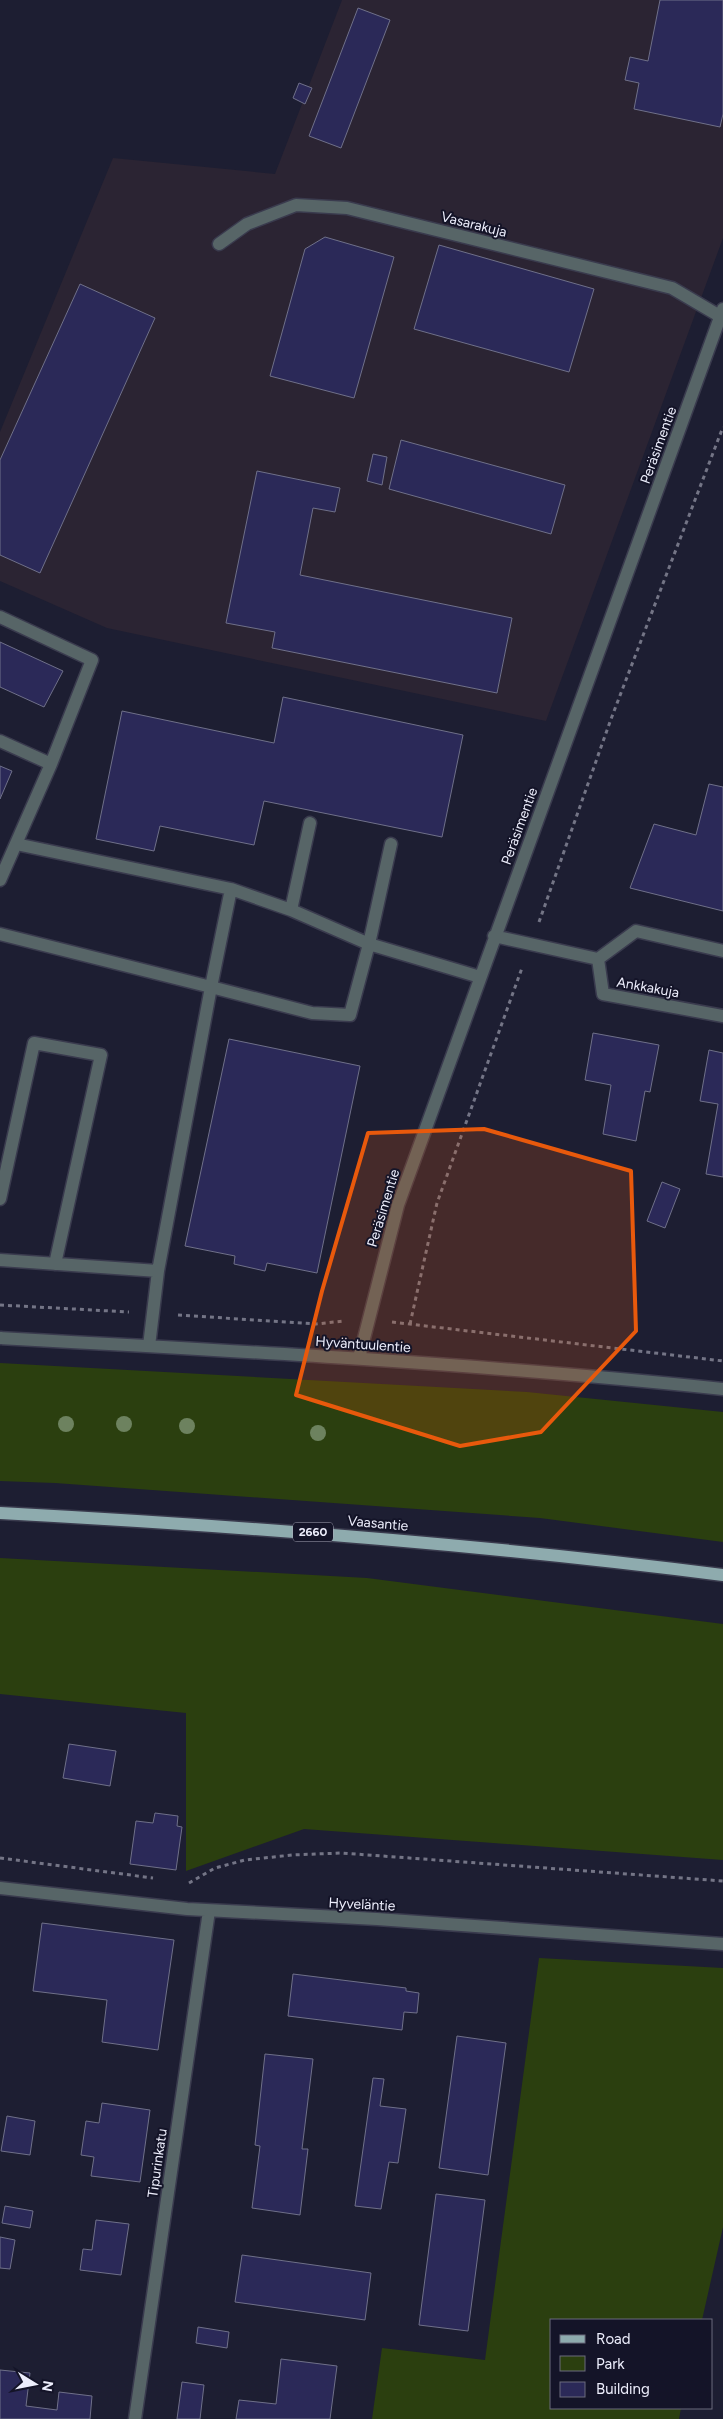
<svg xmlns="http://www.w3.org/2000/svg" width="723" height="2419" viewBox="0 0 723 2419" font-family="Figtree,sans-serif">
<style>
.industrial{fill:#2b2433}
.green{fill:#2b3f0f}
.building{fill:#2b2958;stroke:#6f7089}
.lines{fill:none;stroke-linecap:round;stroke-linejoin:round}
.minor-casing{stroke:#3a3b4e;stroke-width:15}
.major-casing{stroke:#3a3b4e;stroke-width:15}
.path{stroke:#747586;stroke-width:3;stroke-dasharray:4 4;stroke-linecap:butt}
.minor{stroke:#576567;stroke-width:12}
.major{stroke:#8eabae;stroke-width:12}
.tree{fill:#6d825f}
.marked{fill:#e8590c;fill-opacity:0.2;stroke:#e8590c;stroke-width:4;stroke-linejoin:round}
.labels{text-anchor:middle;stroke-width:4;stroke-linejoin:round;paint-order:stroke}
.shield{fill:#141428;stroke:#acadbc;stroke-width:1}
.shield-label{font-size:12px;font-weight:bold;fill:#edeefc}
.street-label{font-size:14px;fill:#edeefc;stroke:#141428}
</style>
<rect width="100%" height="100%" fill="#1d1e32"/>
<!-- industrial -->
<path class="industrial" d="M 342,0 L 723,0 L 723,238 L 546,721 L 107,628 L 0,581 L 0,432 L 113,158 L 275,174 Z"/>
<!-- green -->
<path class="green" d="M 0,1363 L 527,1392 L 723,1412 L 723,1542 L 540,1518 L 55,1483 L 0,1481 Z
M 0,1558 L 367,1578 L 723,1624 L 723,1860 L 304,1829 L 186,1871 L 186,1713 L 0,1694 Z
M 539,1958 L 723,1968 L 723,2227 L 702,2320 L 552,2320 L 552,2408 L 681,2408 L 679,2419 L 372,2419 L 382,2348 L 485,2360 Z"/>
<!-- building -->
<path class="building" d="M 660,0 L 723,0 L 723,114 L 720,127 L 634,109 L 639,83 L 625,80 L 630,57 L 648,61 Z
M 358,8 L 390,20 L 341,148 L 309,136 Z
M 299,83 L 312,88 L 305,104 L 293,98 Z
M 325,237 L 394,257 L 354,398 L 270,376 L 305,249 Z
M 439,245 L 594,289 L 569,372 L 414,329 Z
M 80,284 L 155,318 L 40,573 L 0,555 L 0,460 Z
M 401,440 L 565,485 L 551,534 L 389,489 Z
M 373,454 L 387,457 L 382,485 L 367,481 Z
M 257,471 L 340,488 L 335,512 L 313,508 L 300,575 L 512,618 L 497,693 L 272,648 L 275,632 L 226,623 Z
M 0,642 L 63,671 L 44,707 L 0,687 Z
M 283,697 L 463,735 L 442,837 L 264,801 L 254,845 L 160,826 L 154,851 L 96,839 L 122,711 L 274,743 Z
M 0,766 L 12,771 L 0,799 Z
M 709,784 L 723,787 L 723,911 L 630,888 L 654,824 L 696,835 Z
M 593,1033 L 659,1045 L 650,1092 L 645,1091 L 636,1141 L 603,1134 L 611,1085 L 585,1080 Z
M 229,1039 L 360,1066 L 317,1273 L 267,1263 L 265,1271 L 234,1264 L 235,1256 L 185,1246 Z
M 709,1050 L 723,1053 L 723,1177 L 706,1174 L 718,1104 L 700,1101 Z
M 662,1182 L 680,1189 L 665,1228 L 647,1221 Z
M 69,1744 L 116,1751 L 110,1786 L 63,1778 Z
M 155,1813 L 178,1816 L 177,1826 L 182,1827 L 176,1870 L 130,1864 L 136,1821 L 153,1823 Z
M 42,1923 L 174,1940 L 158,2050 L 102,2042 L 107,2000 L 33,1991 Z
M 293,1974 L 406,1988 L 406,1991 L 419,1993 L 417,2013 L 404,2012 L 402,2030 L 288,2016 Z
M 457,2036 L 506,2043 L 488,2175 L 439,2168 Z
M 265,2054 L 313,2059 L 302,2149 L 308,2149 L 300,2215 L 252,2208 L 260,2146 L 255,2145 Z
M 373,2078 L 384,2079 L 380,2106 L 406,2109 L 398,2163 L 389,2162 L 381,2209 L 355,2206 Z
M 102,2103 L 150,2110 L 140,2182 L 91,2176 L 94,2157 L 81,2155 L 86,2121 L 99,2123 Z
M 7,2116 L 35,2121 L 30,2155 L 1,2151 Z
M 436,2194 L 485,2200 L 468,2331 L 419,2325 Z
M 5,2206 L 33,2211 L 30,2228 L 2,2223 Z
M 96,2220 L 129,2224 L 121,2275 L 80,2270 L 83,2249 L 92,2250 Z
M 0,2237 L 15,2240 L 10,2269 L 0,2268 Z
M 242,2255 L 371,2273 L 365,2320 L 235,2302 Z
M 198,2327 L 229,2332 L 227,2348 L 196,2343 Z
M 281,2359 L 337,2366 L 330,2419 L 236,2419 L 239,2400 L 276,2404 Z
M 0,2370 L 30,2373 L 26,2406 L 57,2410 L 59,2392 L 92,2396 L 90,2419 L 0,2419 Z
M 182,2382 L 204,2385 L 200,2419 L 177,2419 Z"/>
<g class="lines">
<defs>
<path id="minor" d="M 219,244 L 247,224 L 296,205 L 347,208 L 672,288 L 723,318
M 0,617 L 92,660 L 51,764
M 0,741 L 51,764 L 0,880
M 16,844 L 231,889 L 211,987 L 312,1013 L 350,1015 L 369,944 L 391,844
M 231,889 L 291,910 L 369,944 L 480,977
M 291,910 L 310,823
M 0,934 L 211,987 L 158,1271
M 494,936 L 598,959 L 636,931 L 723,951
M 598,959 L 603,994 L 723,1016
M 0,1199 L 34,1043 L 101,1055 L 55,1264
M 0,1260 L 158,1271 L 149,1346
M 0,1338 C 241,1351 483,1364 723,1389
M 359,1358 L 398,1205 L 723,309
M 0,1888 L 187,1909 L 377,1919 L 723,1944
M 135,2419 L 209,1911"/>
<path id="major" d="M 0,1513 C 242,1526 483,1544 723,1575"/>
</defs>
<!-- minor casing -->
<use href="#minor" class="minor-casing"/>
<!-- major casing -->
<use href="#major" class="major-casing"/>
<!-- path -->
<path class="path" d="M 539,922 L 611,719 L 723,427
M 0,1305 L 129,1312
M 178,1315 L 316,1324 L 344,1321
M 392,1322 L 723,1361
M 410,1324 L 437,1203 L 522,968
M 0,1858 L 153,1878
M 189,1883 L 215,1868 L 245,1860 L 292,1855 L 341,1853 L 723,1881"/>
<!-- minor -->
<use href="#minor" class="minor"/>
<!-- major -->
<use href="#major" class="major"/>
</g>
<!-- trees -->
<g class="tree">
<circle cx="66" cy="1424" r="8"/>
<circle cx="124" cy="1424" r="8"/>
<circle cx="187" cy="1426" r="8"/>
<circle cx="318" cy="1433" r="8"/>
</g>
<!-- marked area -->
<path class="marked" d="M 484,1129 L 631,1171 L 636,1331 L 541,1432 L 460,1446 L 296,1395 L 322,1291 L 368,1133 Z"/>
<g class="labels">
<!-- shield labels -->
<rect class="shield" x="293" y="1522.5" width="40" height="19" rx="4"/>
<g class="shield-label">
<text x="313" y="1536">2660</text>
</g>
<!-- street labels -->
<g class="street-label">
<text transform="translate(474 224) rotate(14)" y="5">Vasarakuja</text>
<text transform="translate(658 445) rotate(-70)" y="5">Peräsimentie</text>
<text transform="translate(519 826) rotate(-70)" y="5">Peräsimentie</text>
<text transform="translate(648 987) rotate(10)" y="5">Ankkakuja</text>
<text transform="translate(383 1208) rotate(-73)" y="5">Peräsimentie</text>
<text transform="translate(363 1344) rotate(4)" y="5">Hyväntuulentie</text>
<text transform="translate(378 1523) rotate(5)" y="5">Vaasantie</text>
<text transform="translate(362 1904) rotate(3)" y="5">Hyveläntie</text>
<text transform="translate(157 2163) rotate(-82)" y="5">Tipurinkatu</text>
</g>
</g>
<!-- legend -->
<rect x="550" y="2319" width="162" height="90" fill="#141428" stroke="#6b6b7d"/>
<rect x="560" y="2335" width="25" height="8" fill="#8eabae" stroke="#6b6b7d"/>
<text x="596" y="2344" font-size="15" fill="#edeefc">Road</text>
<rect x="560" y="2356" width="25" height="15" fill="#2b3f0f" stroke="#6b6b7d"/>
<text x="596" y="2369" font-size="15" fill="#edeefc">Park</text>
<rect x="560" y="2382" width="25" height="15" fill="#2b2958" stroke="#6b6b7d"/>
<text x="596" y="2394" font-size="15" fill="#edeefc">Building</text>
<!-- north arrow -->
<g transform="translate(35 2384) rotate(100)" stroke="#141428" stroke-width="4" paint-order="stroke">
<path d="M0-4L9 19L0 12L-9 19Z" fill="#edeefc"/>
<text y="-8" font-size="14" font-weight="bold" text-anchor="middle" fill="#edeefc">N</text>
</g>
</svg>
